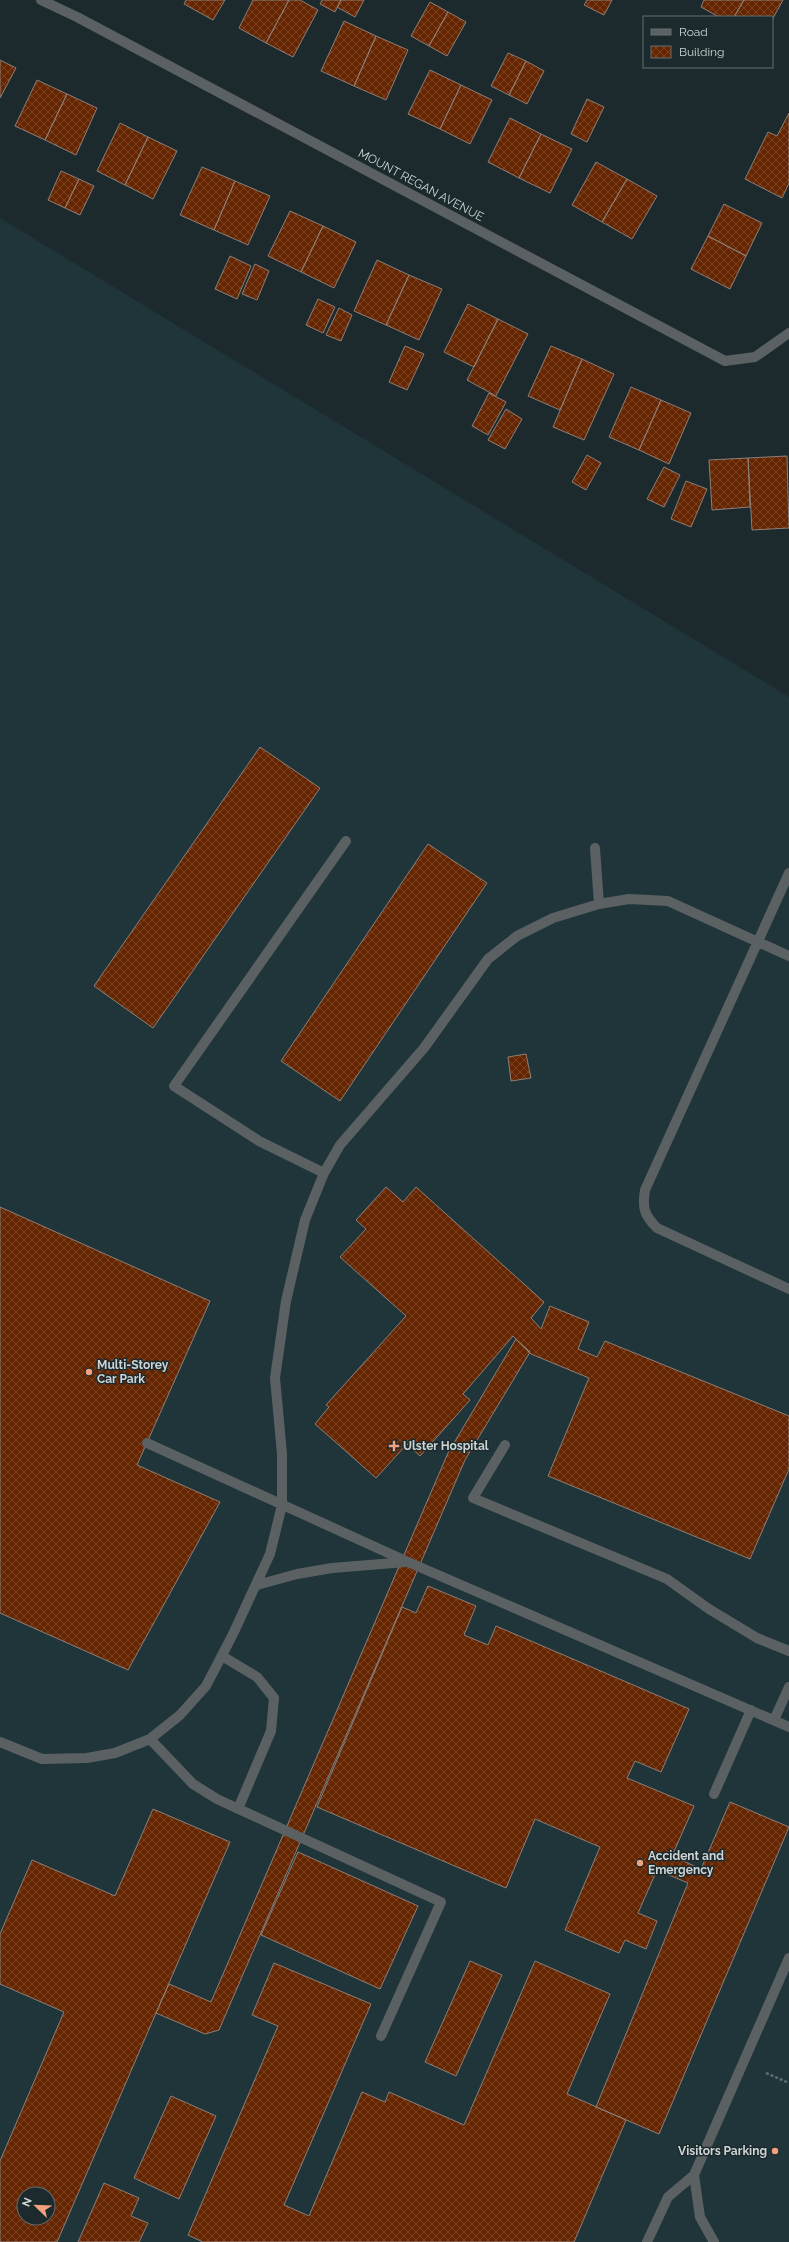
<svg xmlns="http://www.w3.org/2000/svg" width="789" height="2242" viewBox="0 0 789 2242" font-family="Raleway,sans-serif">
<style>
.built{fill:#203539;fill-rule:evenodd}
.building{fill:url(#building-cross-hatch);stroke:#8c7f79;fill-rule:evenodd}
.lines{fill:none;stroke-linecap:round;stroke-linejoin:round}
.path{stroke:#606b6d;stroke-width:2.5;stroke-dasharray:3 2;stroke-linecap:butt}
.lane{stroke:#5b6162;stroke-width:10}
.street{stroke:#5b6162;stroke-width:10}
.poi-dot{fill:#f1a17d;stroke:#1d2a2d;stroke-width:1.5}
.labels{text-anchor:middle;stroke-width:3;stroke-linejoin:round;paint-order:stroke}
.street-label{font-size:12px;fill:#ccd4d5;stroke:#1d2a2d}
.poi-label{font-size:12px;font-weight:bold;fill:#ccd4d5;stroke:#1d2a2d;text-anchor:start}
</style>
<defs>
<pattern id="building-cross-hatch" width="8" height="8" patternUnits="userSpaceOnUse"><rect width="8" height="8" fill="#652500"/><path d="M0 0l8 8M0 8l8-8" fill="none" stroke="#7a4424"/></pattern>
</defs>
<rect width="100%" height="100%" fill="#1d2a2d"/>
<!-- built -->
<path class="built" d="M 0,218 L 789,697 L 789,2242 L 0,2242 ZM 24,2194 L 48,2194 L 48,2218 L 24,2218 Z"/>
<!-- building -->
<path class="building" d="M 186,0 L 225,0 L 213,20 L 184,4 Z
M 253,0 L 289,0 L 266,43 L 239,28 Z
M 289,0 L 300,0 L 318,10 L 293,57 L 266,43 Z
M 322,0 L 341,0 L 335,12 L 320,4 Z
M 341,0 L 364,0 L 355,17 L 337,7 Z
M 587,0 L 612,0 L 604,15 L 584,5 Z
M 704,0 L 744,0 L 734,17 L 719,17 L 701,7 Z
M 744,0 L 783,0 L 772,20 L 772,17 L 734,17 Z
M 430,2 L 448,12 L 429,46 L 411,36 Z
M 448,12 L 466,22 L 447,56 L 429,46 Z
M 344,21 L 376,36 L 354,86 L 321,71 Z
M 376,36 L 408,50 L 386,100 L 354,86 Z
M 508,53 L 526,61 L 509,95 L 491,86 Z
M 0,60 L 16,68 L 0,98 Z
M 526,61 L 544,71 L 527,104 L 509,95 Z
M 430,70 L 461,85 L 440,129 L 408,114 Z
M 37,80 L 67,94 L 45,140 L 15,126 Z
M 461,85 L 492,100 L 470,144 L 440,129 Z
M 67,94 L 97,108 L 76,155 L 45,140 Z
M 587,99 L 604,107 L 587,142 L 571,134 Z
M 789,113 L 789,183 L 782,198 L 745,179 L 768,132 L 777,136 Z
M 510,118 L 541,134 L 519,178 L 488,162 Z
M 120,123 L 148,137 L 125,185 L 97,171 Z
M 541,134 L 572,149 L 550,193 L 519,178 Z
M 148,137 L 177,151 L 153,199 L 125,185 Z
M 596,162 L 627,179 L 602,222 L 572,205 Z
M 202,167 L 235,181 L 214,230 L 180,215 Z
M 61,171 L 79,179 L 65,208 L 48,200 Z
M 79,179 L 94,186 L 80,215 L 65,208 Z
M 627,179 L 657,196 L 632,239 L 602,222 Z
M 235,181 L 270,196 L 248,245 L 214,230 Z
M 724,204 L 762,223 L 746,256 L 708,236 Z
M 290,211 L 323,226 L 301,272 L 268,256 Z
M 323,226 L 356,242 L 334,288 L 301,272 Z
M 708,236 L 746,256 L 730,289 L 691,269 Z
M 230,256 L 251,266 L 237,299 L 215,289 Z
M 377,260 L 409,275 L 386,325 L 354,311 Z
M 255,264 L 269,271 L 257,300 L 242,294 Z
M 409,275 L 442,289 L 419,340 L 386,325 Z
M 318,299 L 335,307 L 323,333 L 306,325 Z
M 468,304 L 498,319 L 474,367 L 444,352 Z
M 339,308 L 352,315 L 341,341 L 326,335 Z
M 498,319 L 528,334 L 496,396 L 467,380 Z
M 405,346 L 424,354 L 407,390 L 389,382 Z
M 551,346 L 582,359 L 560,410 L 528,396 Z
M 582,359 L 614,374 L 584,440 L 553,427 Z
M 631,387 L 661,400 L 639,450 L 609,437 Z
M 489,393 L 506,402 L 488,435 L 472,426 Z
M 661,400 L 691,413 L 669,464 L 639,450 Z
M 506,409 L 522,419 L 505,449 L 488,440 Z
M 587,455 L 601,463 L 586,490 L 572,482 Z
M 787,456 L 789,528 L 752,530 L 748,458 Z
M 748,458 L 750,507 L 712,510 L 709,460 Z
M 664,467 L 680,475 L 664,507 L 647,499 Z
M 686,481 L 707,489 L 691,527 L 671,519 Z
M 260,747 L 320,788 L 153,1028 L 94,986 Z
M 428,844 L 487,883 L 340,1101 L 281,1061 Z
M 526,1054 L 531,1078 L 511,1081 L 508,1057 Z
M 386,1187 L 403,1202 L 416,1187 L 544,1302 L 531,1318 L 541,1329 L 550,1306 L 589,1322 L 578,1349 L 597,1357 L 605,1341 L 789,1416 L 789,1469 L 750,1559 L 548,1476 L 589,1378 L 531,1354 L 513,1336 L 463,1394 L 470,1400 L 420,1456 L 407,1444 L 376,1478 L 315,1424 L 329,1407 L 326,1405 L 406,1316 L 340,1257 L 366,1229 L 356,1220 Z
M 0,1207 L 210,1301 L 137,1465 L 220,1502 L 128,1670 L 0,1613 Z
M 516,1339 L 530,1352 L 465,1460 L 219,2030 L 205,2034 L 156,2013 L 169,1984 L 211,2002 L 448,1453 Z
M 428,1586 L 476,1606 L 464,1635 L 488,1645 L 496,1626 L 689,1709 L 661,1772 L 635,1761 L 627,1778 L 694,1806 L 672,1856 L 701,1869 L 730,1802 L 789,1827 L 659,2134 L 596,2107 L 688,1883 L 657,1870 L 638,1913 L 657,1921 L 646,1949 L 625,1940 L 619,1953 L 565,1930 L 600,1847 L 535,1819 L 506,1888 L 317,1807 L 402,1607 L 416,1613 Z
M 153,1809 L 230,1842 L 57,2242 L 0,2242 L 0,2161 L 64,2012 L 0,1984 L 0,1934 L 32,1860 L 115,1896 ZM 24,2194 L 48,2194 L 48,2218 L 24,2218 Z
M 298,1852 L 418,1906 L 380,1989 L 261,1935 Z
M 470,1961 L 502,1975 L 456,2076 L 425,2062 Z
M 535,1961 L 610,1994 L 567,2094 L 626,2120 L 574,2242 L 203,2242 L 188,2235 L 278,2026 L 252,2015 L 274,1963 L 371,2004 L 284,2205 L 309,2216 L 362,2092 L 385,2102 L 389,2092 L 464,2125 Z
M 171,2096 L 216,2116 L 179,2199 L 134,2178 Z
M 104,2183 L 139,2198 L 131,2216 L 148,2223 L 139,2242 L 78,2242 Z"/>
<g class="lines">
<!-- path -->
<path class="path" d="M 766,2073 L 789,2083"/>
<!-- lane -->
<path class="lane" d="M 595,848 L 599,904
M 789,873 L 645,1190 C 642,1207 644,1215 657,1228 L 789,1289
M 324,1173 L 259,1141 L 174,1086 L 346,841
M 147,1443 L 408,1562 L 789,1727
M 505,1445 L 473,1498 L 667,1579 L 709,1609 L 757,1638 L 789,1651
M 257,1585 L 297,1574 L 332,1568 L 406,1562
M 222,1656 L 257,1677 L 274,1698 L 271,1731 L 238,1809
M 774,1720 L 789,1687
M 150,1739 L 193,1784 L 217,1799 L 441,1902 L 381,2036
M 0,1742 L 42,1759 L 87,1758 L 115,1753 L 150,1739 L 180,1715 L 206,1686 L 233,1634 L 270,1554 L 282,1505 L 282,1454 L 275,1378 L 286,1301 L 305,1220 L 324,1173 L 340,1145 L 424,1048 L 488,959 L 517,936 L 553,918 L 599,904 L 629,899 L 668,901 L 789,956
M 714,1794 L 751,1710
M 694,2175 L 700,2217 L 714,2242
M 647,2242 L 668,2197 L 694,2175 L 789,1958"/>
<!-- street -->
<path class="street" d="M 41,0 L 77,17 L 725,361 L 755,357 L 789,333"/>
</g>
<!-- markers -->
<g class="poi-dot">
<circle cx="89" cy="1372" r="4"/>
<path d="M392 1440h4v4h4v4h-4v4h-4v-4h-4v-4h4z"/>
<circle cx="640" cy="1863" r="4"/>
<circle cx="775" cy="2151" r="4"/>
</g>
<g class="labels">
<!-- street labels -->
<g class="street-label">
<text transform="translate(421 185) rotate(28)" y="4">MOUNT REGAN AVENUE</text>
</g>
<!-- poi labels -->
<g class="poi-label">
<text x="97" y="1369">Multi-Storey<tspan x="97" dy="14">Car Park</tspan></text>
<text x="403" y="1450">Ulster Hospital</text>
<text x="648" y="1860">Accident and<tspan x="648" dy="14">Emergency</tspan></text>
<text x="767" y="2155" text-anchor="end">Visitors Parking</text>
</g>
</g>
<!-- legend -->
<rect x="643" y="16" width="130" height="52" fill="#1d2a2d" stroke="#636e70"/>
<rect x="651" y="29" width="20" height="6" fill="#5b6162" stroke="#636e70"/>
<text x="679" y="36" font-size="12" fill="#ccd4d5">Road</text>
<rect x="651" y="46" width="20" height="12" fill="url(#building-cross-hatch)" stroke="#636e70"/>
<text x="679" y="56" font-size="12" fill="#ccd4d5">Building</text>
<!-- north arrow -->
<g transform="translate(36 2206) rotate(293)"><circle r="19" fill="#1d2a2d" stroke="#636e70"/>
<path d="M0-3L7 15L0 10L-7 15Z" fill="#f1a17d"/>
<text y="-6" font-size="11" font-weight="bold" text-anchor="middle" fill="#ccd4d5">N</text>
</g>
</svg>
